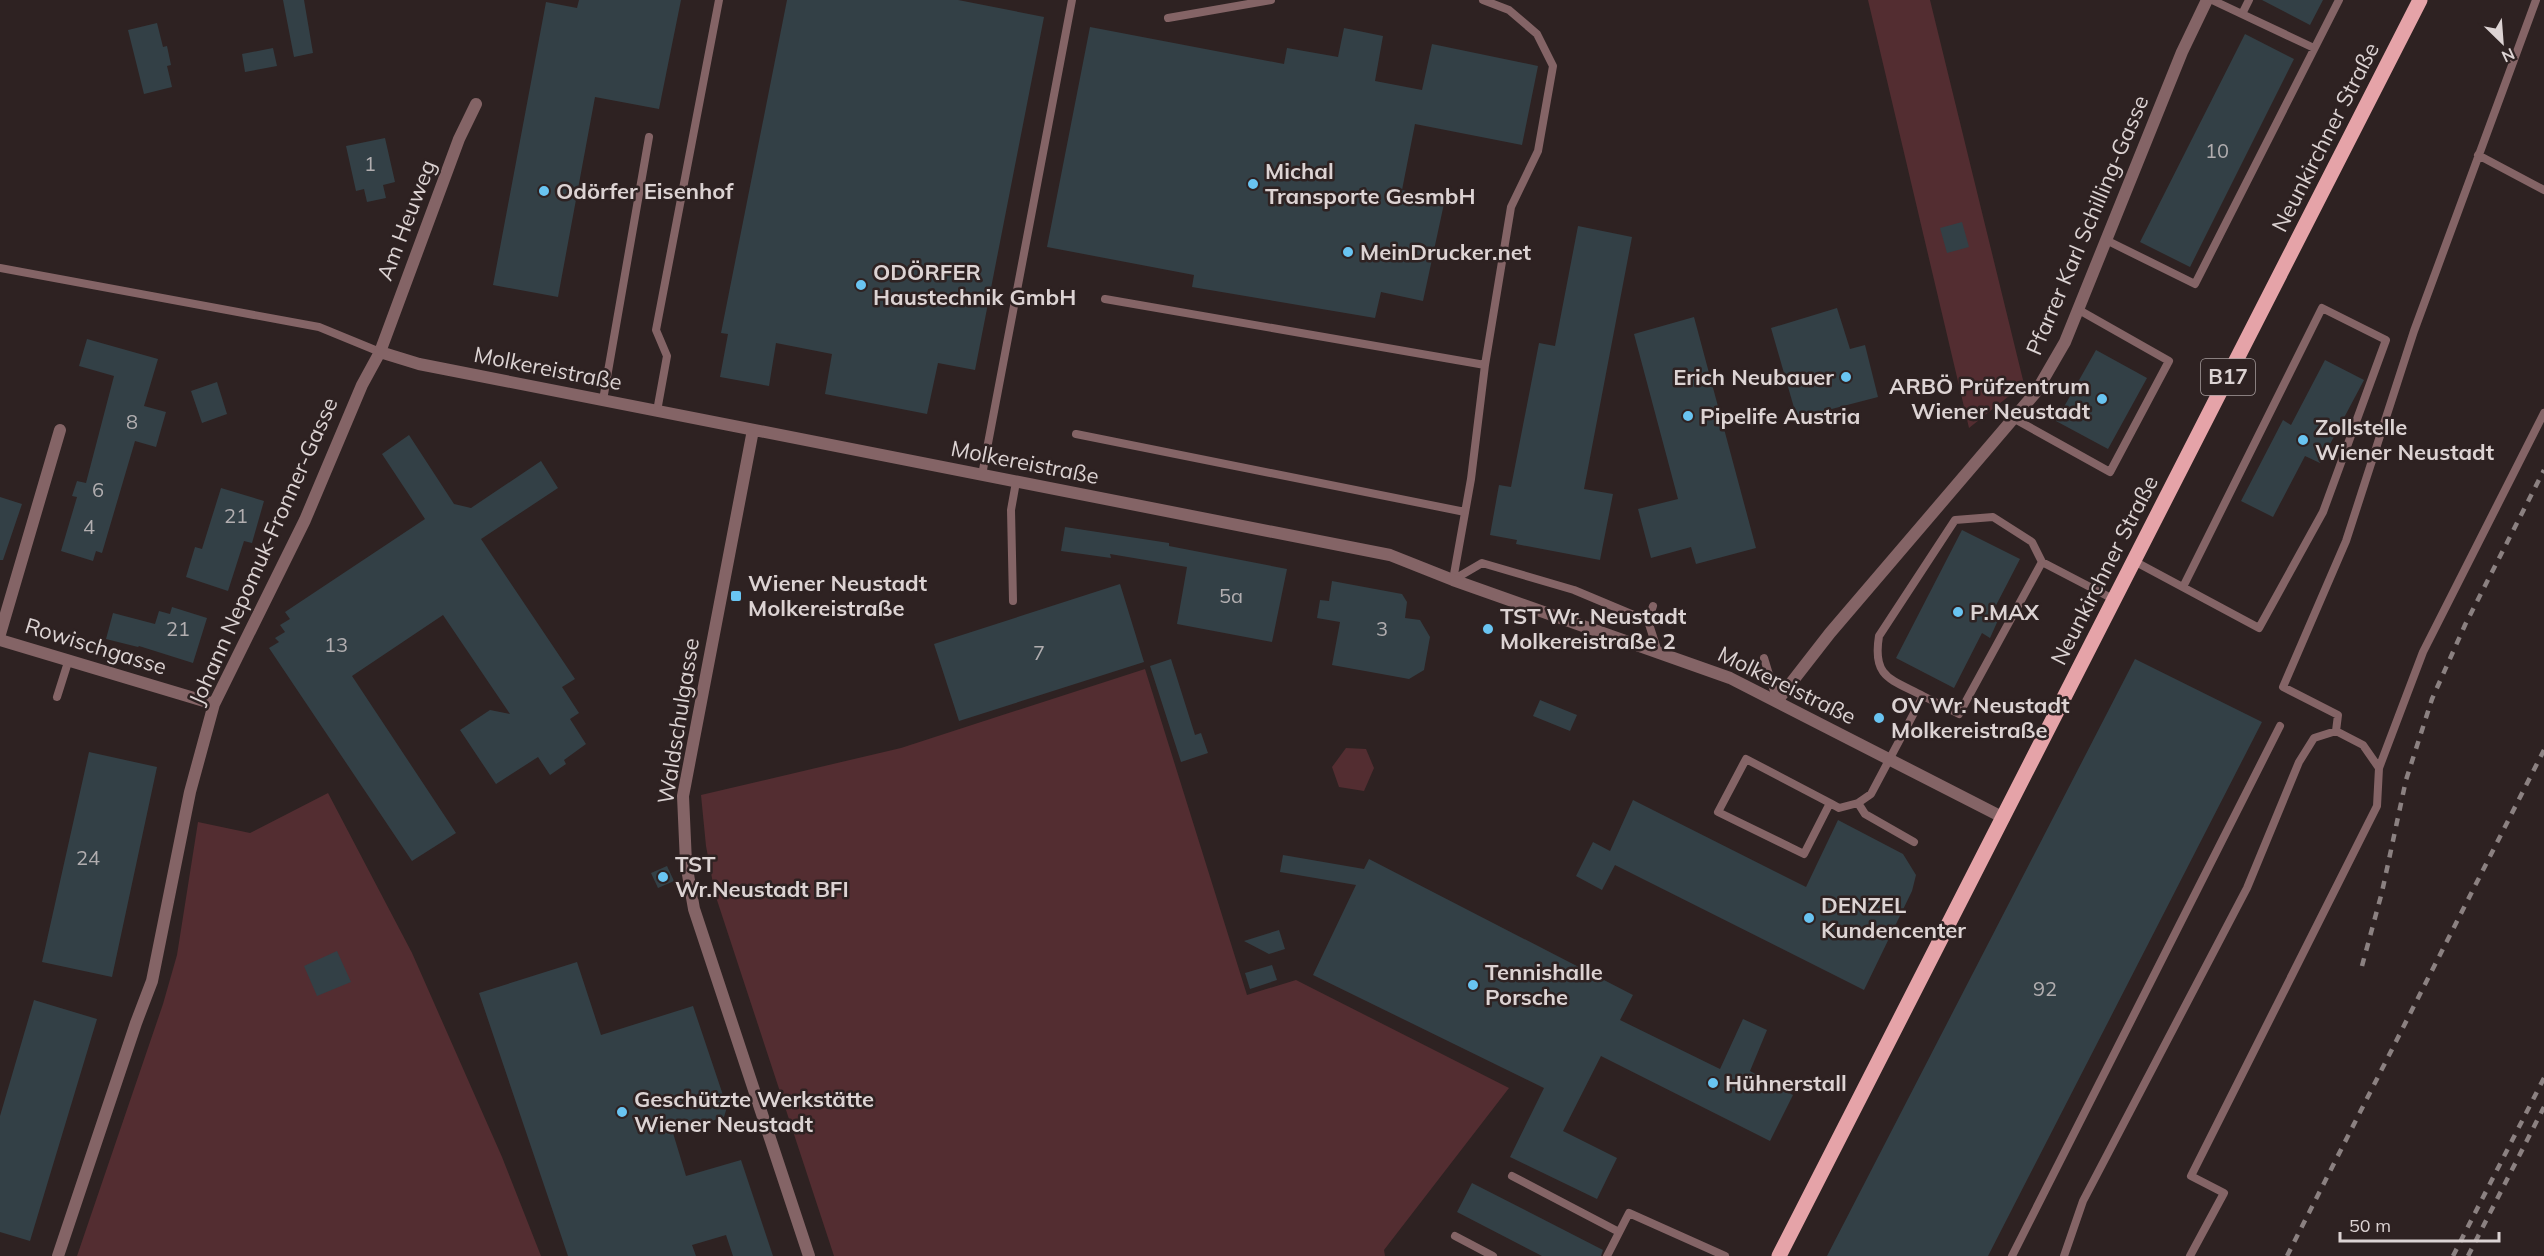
<svg xmlns="http://www.w3.org/2000/svg" width="2544" height="1256" viewBox="0 0 2544 1256" font-family="Mulish,sans-serif">
<style>
.green{fill:#532d31}
.building{fill:#334046}
.lines{fill:none;stroke-linecap:round;stroke-linejoin:round}
.lane{stroke:#846466;stroke-width:8}
.street{stroke:#846466;stroke-width:12}
.primary{stroke:#e5a3a8;stroke-width:15}
.rail{stroke:#8b8181;stroke-width:4.5;stroke-dasharray:8 8;stroke-linecap:butt}
.poi-dot{fill:#69c4f1;stroke:#2e2222;stroke-width:2}
.labels{text-anchor:middle;stroke-width:5;stroke-linejoin:round;paint-order:stroke}
.number-label{font-size:20px;fill:#b2aeb0}
.shield{fill:#2e2222;stroke:#a89e9e;stroke-width:1.5}
.shield-label{font-size:21px;font-weight:bold;fill:#dcd3d3}
.street-label{font-size:22px;fill:#dcd3d3;stroke:#2e2222}
.poi-label{font-size:22px;font-weight:bold;fill:#dcd3d3;stroke:#2e2222;text-anchor:start}
</style>
<rect width="100%" height="100%" fill="#2e2222"/>
<!-- green -->
<path class="green" d="M 1868,0 L 1930,0 L 2024,384 L 1969,428 Z
M 1145,669 L 1247,995 L 1296,980 L 1509,1088 L 1384,1250 L 1385,1256 L 834,1256 L 715,894 L 706,846 L 701,795 L 901,748 Z
M 1346,748 L 1366,749 L 1374,768 L 1364,791 L 1339,787 L 1332,767 Z
M 328,793 L 412,953 L 502,1157 L 541,1256 L 77,1256 L 163,1004 L 177,955 L 198,822 L 250,833 Z"/>
<!-- building -->
<path class="building" d="M 283,0 L 304,0 L 313,53 L 294,57 Z
M 579,0 L 681,0 L 659,109 L 595,97 L 558,297 L 493,285 L 546,2 L 577,8 Z
M 787,0 L 958,0 L 1044,17 L 975,370 L 938,363 L 927,414 L 825,394 L 832,354 L 776,343 L 769,386 L 720,377 L 728,334 L 721,333 Z
M 2262,0 L 2323,0 L 2310,25 Z
M 157,23 L 163,47 L 167,46 L 171,65 L 167,66 L 172,87 L 144,94 L 128,30 Z
M 1090,27 L 1284,64 L 1287,48 L 1338,57 L 1344,28 L 1383,36 L 1375,81 L 1422,90 L 1432,44 L 1538,66 L 1522,145 L 1415,124 L 1402,190 L 1445,199 L 1423,301 L 1381,292 L 1375,318 L 1192,287 L 1194,275 L 1047,247 Z
M 2245,34 L 2294,59 L 2190,267 L 2140,242 Z
M 273,48 L 277,66 L 245,72 L 242,54 Z
M 385,138 L 395,182 L 383,185 L 386,198 L 367,202 L 364,189 L 356,191 L 346,146 Z
M 1962,222 L 1969,247 L 1947,253 L 1940,228 Z
M 1578,226 L 1632,237 L 1584,489 L 1613,494 L 1600,560 L 1516,544 L 1517,540 L 1490,535 L 1499,485 L 1511,487 L 1539,343 L 1555,346 Z
M 1837,308 L 1850,349 L 1865,345 L 1878,397 L 1797,418 L 1771,328 Z
M 1694,317 L 1756,548 L 1696,564 L 1691,547 L 1651,558 L 1638,509 L 1678,499 L 1634,334 Z
M 87,339 L 158,359 L 144,406 L 166,412 L 156,447 L 135,441 L 102,553 L 96,551 L 93,561 L 61,551 L 77,497 L 72,496 L 77,481 L 86,483 L 114,376 L 79,366 Z
M 2096,350 L 2147,378 L 2108,449 L 2056,421 Z
M 2325,360 L 2364,380 L 2320,463 L 2305,456 L 2273,517 L 2241,501 L 2283,420 L 2291,425 Z
M 217,382 L 227,414 L 202,423 L 191,391 Z
M 409,435 L 454,504 L 471,508 L 541,461 L 558,488 L 481,539 L 575,679 L 562,687 L 579,713 L 570,719 L 586,744 L 564,760 L 566,764 L 550,775 L 538,757 L 496,784 L 460,730 L 490,710 L 510,714 L 443,615 L 352,676 L 456,833 L 412,861 L 269,648 L 279,642 L 275,638 L 285,632 L 280,625 L 290,619 L 285,612 L 425,519 L 382,454 Z
M 221,488 L 264,501 L 252,543 L 244,541 L 228,591 L 186,577 L 195,547 L 202,549 Z
M 0,497 L 22,504 L 3,560 L 0,560 Z
M 1065,527 L 1169,543 L 1169,546 L 1287,569 L 1272,642 L 1177,624 L 1187,567 L 1110,554 L 1111,558 L 1061,551 Z
M 1962,530 L 2020,559 L 1991,615 L 1999,618 L 1990,638 L 1982,633 L 1954,688 L 1896,658 Z
M 1332,581 L 1402,594 L 1407,602 L 1405,618 L 1420,620 L 1430,637 L 1424,670 L 1409,679 L 1332,665 L 1340,622 L 1317,618 L 1320,600 L 1329,601 Z
M 1120,584 L 1144,662 L 959,721 L 934,644 Z
M 172,607 L 207,618 L 193,663 L 139,646 L 138,647 L 106,639 L 113,613 L 155,624 L 159,611 L 170,614 Z
M 1171,659 L 1195,735 L 1201,733 L 1208,753 L 1181,762 L 1150,666 Z
M 2135,659 L 2262,722 L 1988,1256 L 1827,1256 Z
M 1540,700 L 1577,715 L 1570,731 L 1533,716 Z
M 89,752 L 157,767 L 112,977 L 42,962 Z
M 1633,800 L 1806,887 L 1838,820 L 1903,854 L 1916,875 L 1912,891 L 1864,990 L 1615,865 L 1602,890 L 1576,876 L 1593,842 L 1610,851 Z
M 1283,855 L 1364,869 L 1369,859 L 1633,995 L 1620,1020 L 1720,1069 L 1743,1019 L 1767,1030 L 1750,1071 L 1793,1095 L 1770,1141 L 1601,1056 L 1563,1131 L 1617,1158 L 1597,1199 L 1510,1157 L 1544,1088 L 1313,975 L 1356,885 L 1280,872 Z
M 667,866 L 674,881 L 658,888 L 651,873 Z
M 1279,930 L 1285,949 L 1269,954 L 1244,941 Z
M 337,951 L 351,982 L 317,996 L 304,966 Z
M 577,962 L 601,1035 L 693,1006 L 727,1107 L 724,1117 L 673,1133 L 686,1176 L 741,1160 L 773,1256 L 733,1256 L 726,1235 L 692,1245 L 696,1256 L 568,1256 L 479,993 Z
M 1272,965 L 1277,980 L 1250,989 L 1245,973 Z
M 34,1000 L 97,1019 L 30,1241 L 0,1232 L 0,1116 Z
M 1472,1183 L 1603,1250 L 1601,1256 L 1542,1256 L 1457,1212 Z"/>
<g class="lines">
<!-- lane -->
<path class="lane" d="M 2212,0 L 2314,48
M 2242,14 L 2249,0
M 1168,18 L 1271,0
M 2478,155 L 2544,190
M 2108,241 L 2195,284 L 2339,0
M 0,268 L 319,327 L 380,352
M 1105,299 L 1485,365
M 603,400 L 649,137
M 657,411 L 667,356 L 656,330 L 719,0
M 2013,418 L 2110,472 L 2169,361 L 2079,310
M 1076,434 L 1465,512
M 982,475 L 1072,0
M 2134,561 L 2259,628 L 2323,512 L 2386,340 L 2322,308 L 2183,587
M 1453,580 L 1471,479 L 1485,365 L 1511,207 L 1538,151 L 1553,66 L 1537,34 L 1509,10 L 1483,0
M 1453,580 L 1482,563 L 1574,590 L 1648,621
M 1013,601 L 1011,510 L 1016,482
M 1653,606 L 1648,621 L 1658,652
M 1764,658 L 1777,701
M 1923,696 C 1891,679 1872,678 1879,636 L 1955,520 L 1993,517 L 2032,542 L 2042,562
M 57,697 L 69,659
M 2336,731 L 2338,715 L 2283,687 L 2346,541 L 2414,331 L 2536,0
M 2379,768 L 2423,652 L 2544,413
M 1830,803 L 1804,854 L 1718,812 L 1746,759 L 1830,803 L 1839,808 L 1858,803 L 1871,794 L 1923,696 L 1959,714 L 2042,562 L 2115,600
M 1858,803 L 1865,814 L 1914,842
M 1512,1176 L 1619,1232
M 1455,1236 L 1493,1256
M 1607,1256 L 1629,1213 L 1725,1256
M 2012,1256 L 2280,726
M 2064,1256 L 2083,1201 L 2247,888 L 2299,762 L 2314,738 L 2336,731 L 2363,745 L 2379,768 L 2377,806 L 2191,1176 L 2224,1193 L 2190,1256"/>
<!-- street -->
<path class="street" d="M 380,352 L 419,364 L 1390,555 L 1453,580 L 1730,678 L 2004,818
M 753,430 L 683,796 L 686,863 L 694,909 L 809,1256
M 0,634 L 60,430
M 0,640 L 214,704
M 1777,701 L 1830,633 L 2036,392 L 2065,342 L 2182,52 L 2207,0
M 58,1256 L 136,1023 L 152,981 L 190,792 L 214,704 L 305,520 L 362,385 L 380,352 L 459,139 L 476,104"/>
<!-- primary -->
<path class="primary" d="M 1779,1256 L 2420,0"/>
<!-- rail -->
<path class="rail" d="M 2362,966 L 2382,892 L 2406,780 L 2432,699 L 2465,625 L 2544,470
M 2287,1256 L 2544,750
M 2453,1256 L 2544,1078
M 2468,1256 L 2544,1107"/>
</g>
<!-- markers -->
<g class="poi-dot">
<circle cx="1253" cy="184" r="6"/>
<circle cx="544" cy="191" r="6"/>
<circle cx="1348" cy="252" r="6"/>
<circle cx="861" cy="285" r="6"/>
<circle cx="1846" cy="377" r="6"/>
<circle cx="2102" cy="399" r="6"/>
<circle cx="1688" cy="416" r="6"/>
<circle cx="2303" cy="440" r="6"/>
<rect x="730" y="590" width="12" height="12" rx="3"/>
<circle cx="1958" cy="612" r="6"/>
<circle cx="1488" cy="629" r="6"/>
<circle cx="1879" cy="718" r="6"/>
<circle cx="663" cy="877" r="6"/>
<circle cx="1809" cy="918" r="6"/>
<circle cx="1473" cy="985" r="6"/>
<circle cx="1713" cy="1083" r="6"/>
<circle cx="622" cy="1112" r="6"/>
</g>
<g class="labels">
<!-- number labels -->
<g class="number-label">
<text x="2217" y="158">10</text>
<text x="370" y="171">1</text>
<text x="132" y="429">8</text>
<text x="98" y="497">6</text>
<text x="236" y="523">21</text>
<text x="89" y="534">4</text>
<text x="1231" y="603">5a</text>
<text x="178" y="636">21</text>
<text x="1382" y="636">3</text>
<text x="336" y="652">13</text>
<text x="1039" y="660">7</text>
<text x="88" y="865">24</text>
<text x="2045" y="996">92</text>
</g>
<!-- shield labels -->
<rect class="shield" x="2201" y="359" width="54" height="36" rx="4.5"/>
<g class="shield-label">
<text x="2228" y="384">B17</text>
</g>
<!-- street labels -->
<g class="street-label">
<text transform="translate(2325 137) rotate(-63)" y="8">Neunkirchner Straße</text>
<text transform="translate(406 220) rotate(-69)" y="8">Am Heuweg</text>
<text transform="translate(2087 225) rotate(-67)" y="8">Pfarrer Karl Schilling-Gasse</text>
<text transform="translate(548 368) rotate(11)" y="8">Molkereistraße</text>
<text transform="translate(1025 462) rotate(11)" y="8">Molkereistraße</text>
<text transform="translate(263 551) rotate(-66)" y="8">Johann Nepomuk-Fronner-Gasse</text>
<text transform="translate(2104 570) rotate(-63)" y="8">Neunkirchner Straße</text>
<text transform="translate(96 646) rotate(17)" y="8">Rowischgasse</text>
<text transform="translate(1787 685) rotate(26)" y="8">Molkereistraße</text>
<text transform="translate(678 721) rotate(-81)" y="8">Waldschulgasse</text>
</g>
<!-- poi labels -->
<g class="poi-label">
<text x="1265" y="179">Michal<tspan x="1265" dy="25">Transporte GesmbH</tspan></text>
<text x="556" y="199">Odörfer Eisenhof</text>
<text x="1360" y="260">MeinDrucker.net</text>
<text x="873" y="280">ODÖRFER<tspan x="873" dy="25">Haustechnik GmbH</tspan></text>
<text x="1834" y="385" text-anchor="end">Erich Neubauer</text>
<text x="2090" y="394" text-anchor="end">ARBÖ Prüfzentrum<tspan x="2090" dy="25">Wiener Neustadt</tspan></text>
<text x="1700" y="424">Pipelife Austria</text>
<text x="2315" y="435">Zollstelle<tspan x="2315" dy="25">Wiener Neustadt</tspan></text>
<text x="748" y="591">Wiener Neustadt<tspan x="748" dy="25">Molkereistraße</tspan></text>
<text x="1970" y="620">P.MAX</text>
<text x="1500" y="624">TST Wr. Neustadt<tspan x="1500" dy="25">Molkereistraße 2</tspan></text>
<text x="1891" y="713">OV Wr. Neustadt<tspan x="1891" dy="25">Molkereistraße</tspan></text>
<text x="675" y="872">TST<tspan x="675" dy="25">Wr.Neustadt BFI</tspan></text>
<text x="1821" y="913">DENZEL<tspan x="1821" dy="25">Kundencenter</tspan></text>
<text x="1485" y="980">Tennishalle<tspan x="1485" dy="25">Porsche</tspan></text>
<text x="1725" y="1091">Hühnerstall</text>
<text x="634" y="1107">Geschützte Werkstätte<tspan x="634" dy="25">Wiener Neustadt</tspan></text>
</g>
</g>
<!-- north arrow -->
<g transform="translate(2502 42) rotate(155)" stroke="#2e2222" stroke-width="4.5" paint-order="stroke">
<path d="M0-4.5L10 22L0 15L-10 22Z" fill="#dcd3d3"/>
<text y="-9" font-size="16" font-weight="bold" text-anchor="middle" fill="#dcd3d3">N</text>
</g>
<!-- scale -->
<path d="M2340 1232v9h159v-9" fill="none" stroke="#dcd3d3" stroke-width="3"/>
<text x="2349" y="1232" font-size="18" fill="#dcd3d3" stroke="#2e2222" stroke-width="4.5" paint-order="stroke">50 m</text>
</svg>
